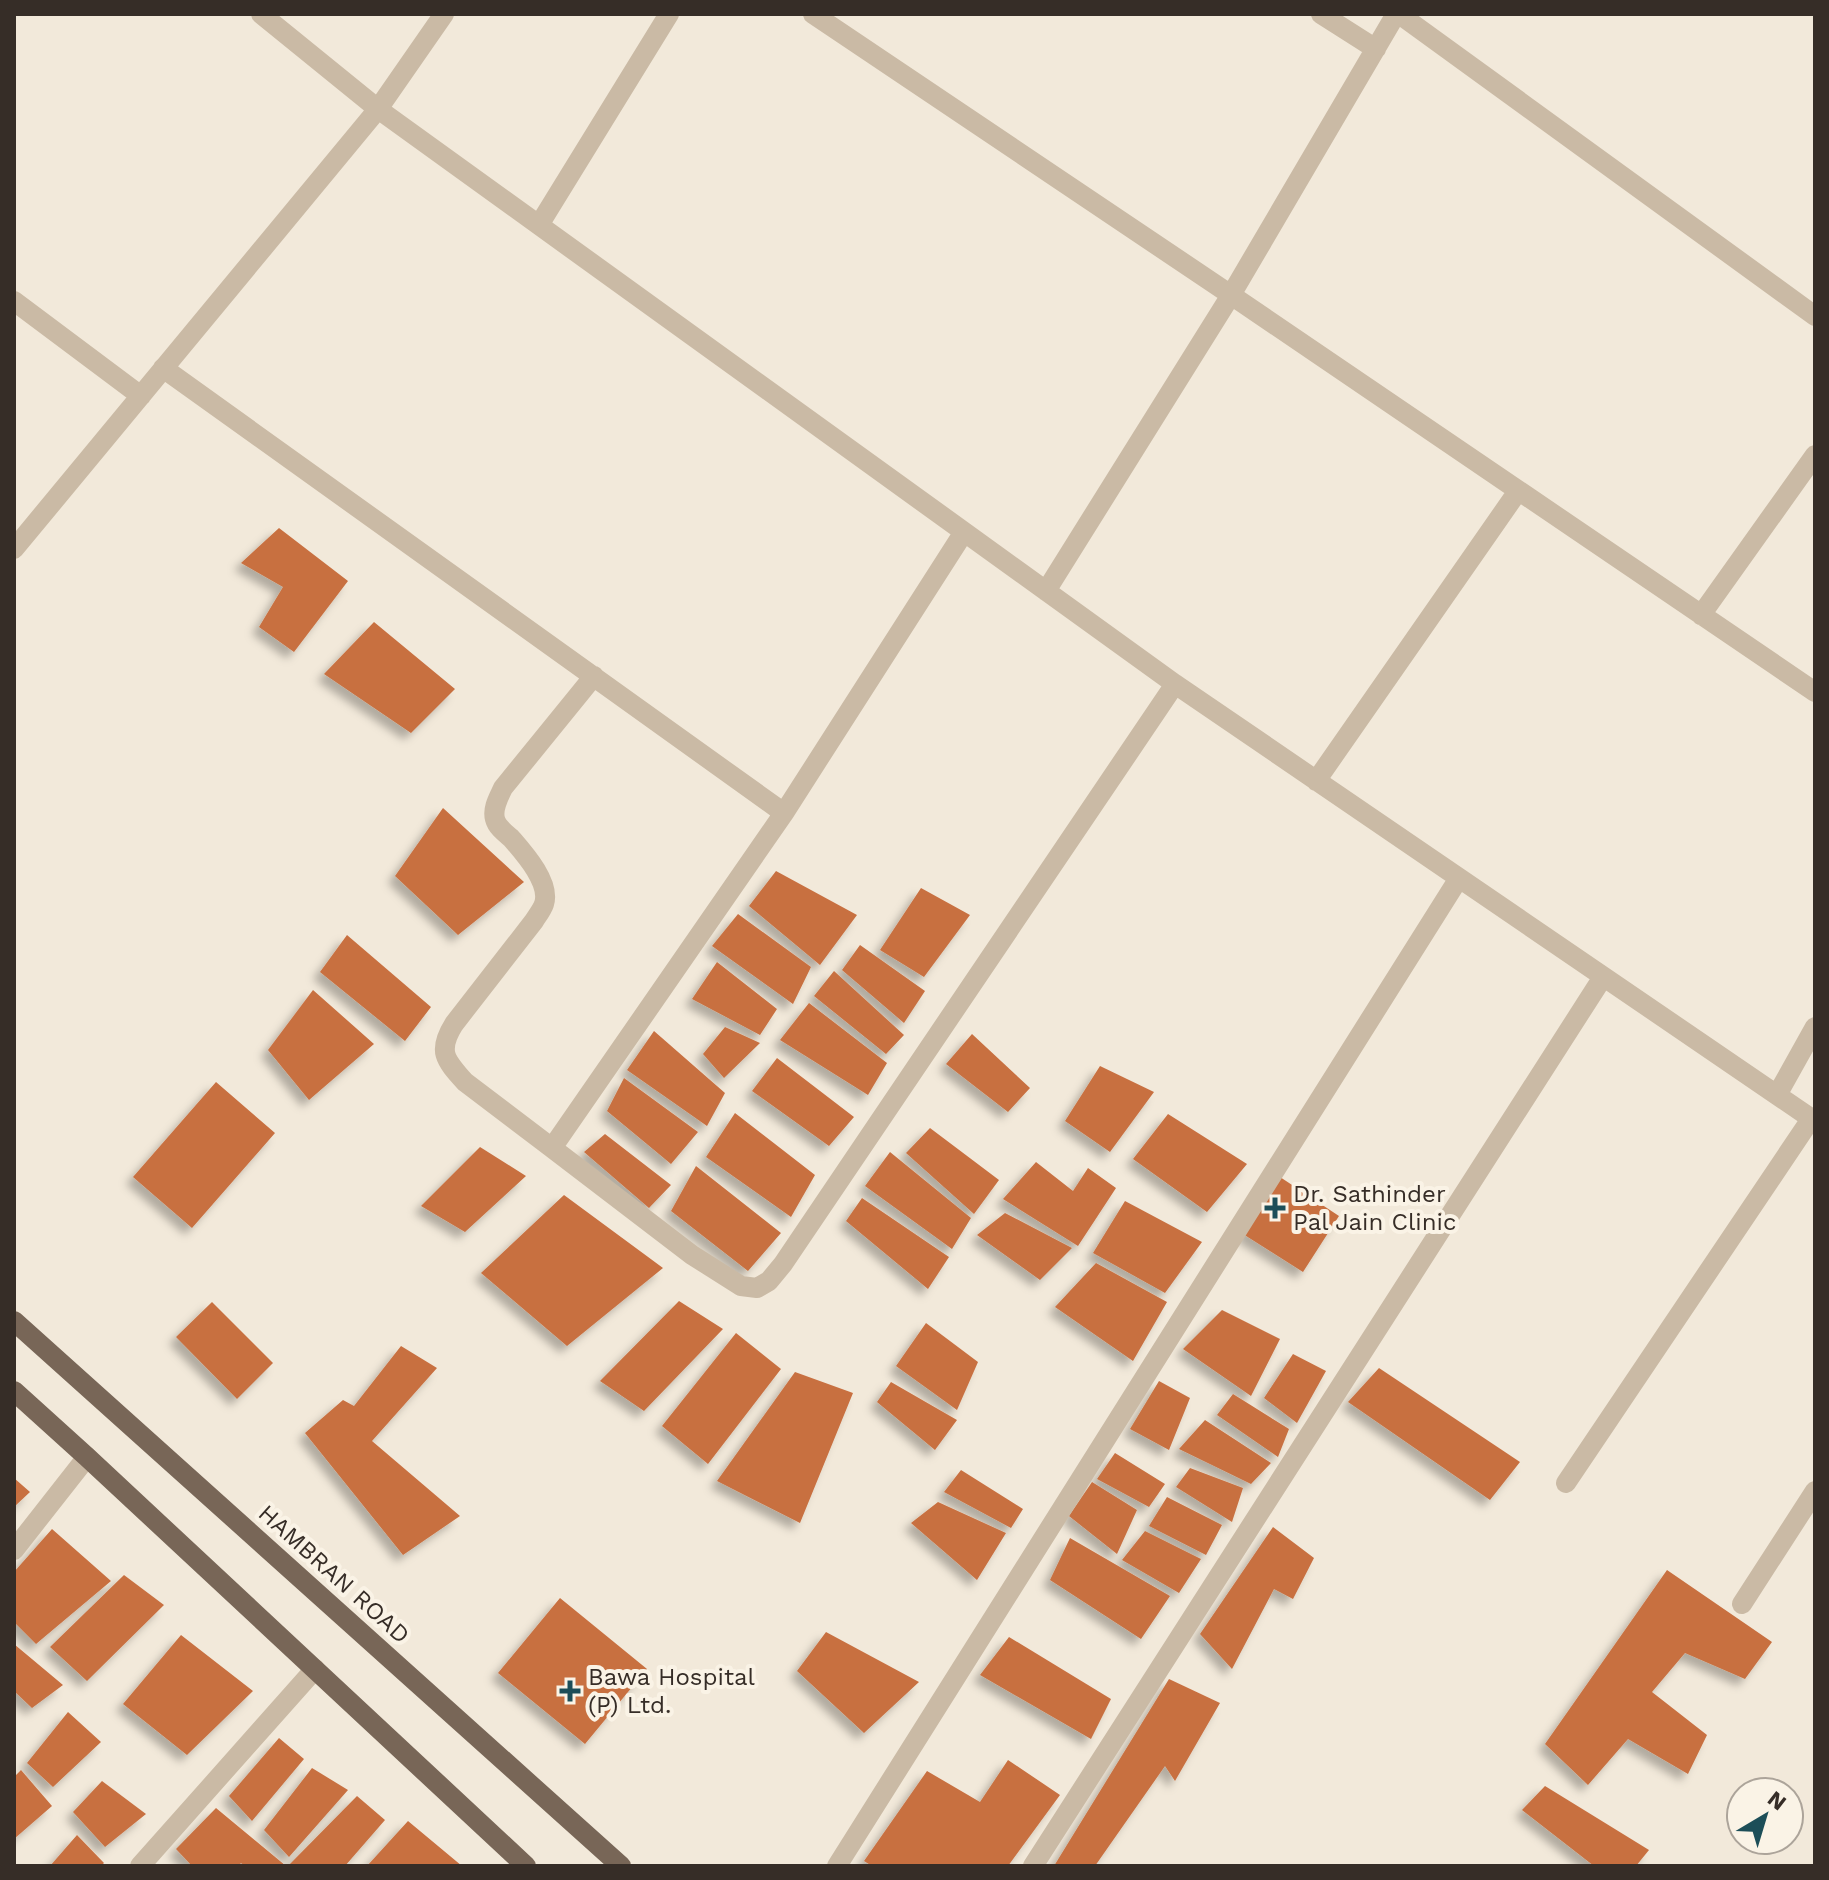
<svg xmlns="http://www.w3.org/2000/svg" width="1829" height="1880" viewBox="0 0 1829 1880" font-family="'Work Sans',sans-serif">
<style>
.building{fill:#c87041;filter:url(#shadow)}
.lines{fill:none;stroke-linecap:round;stroke-linejoin:round}
.minor{stroke:#cabaa5;stroke-width:20}
.major{stroke:#786657;stroke-width:20}
.poi-dot{fill:#1c4e58;stroke:#faf3e6;stroke-width:3}
.labels{text-anchor:middle;stroke-width:8;stroke-linejoin:round;paint-order:stroke}
.poi-label{font-size:24px;fill:#362d27;stroke:#faf3e6;text-anchor:start}
.street-label{font-size:24px;fill:#362d27;stroke:#faf3e6}
</style>
<defs>
<filter id="shadow"><feDropShadow dx="-7" dy="7" stdDeviation="4" flood-color="#0004"/></filter>
</defs>
<rect width="100%" height="100%" fill="#f2e9da"/>
<!-- building -->
<path class="building" d="M 279,528 L 348,581 L 294,652 L 259,627 L 283,587 L 241,563 Z
M 374,622 L 455,689 L 411,733 L 324,674 Z
M 443,808 L 524,882 L 458,935 L 395,876 Z
M 776,871 L 857,915 L 820,965 L 749,906 Z
M 921,888 L 970,915 L 924,977 L 880,950 Z
M 738,914 L 811,967 L 793,1004 L 712,946 Z
M 347,935 L 431,1007 L 405,1041 L 320,972 Z
M 860,945 L 925,991 L 904,1023 L 842,970 Z
M 717,962 L 777,1009 L 760,1035 L 692,999 Z
M 834,971 L 904,1035 L 886,1054 L 814,996 Z
M 313,990 L 374,1044 L 309,1100 L 268,1050 Z
M 809,1003 L 887,1063 L 868,1095 L 780,1040 Z
M 725,1027 L 760,1043 L 724,1078 L 703,1054 Z
M 654,1031 L 725,1093 L 707,1126 L 627,1070 Z
M 972,1034 L 1030,1088 L 1008,1112 L 946,1064 Z
M 777,1058 L 854,1117 L 829,1146 L 752,1091 Z
M 1100,1066 L 1154,1092 L 1110,1152 L 1065,1121 Z
M 624,1078 L 698,1132 L 671,1164 L 607,1111 Z
M 216,1082 L 275,1133 L 192,1228 L 133,1177 Z
M 735,1113 L 815,1175 L 791,1217 L 706,1157 Z
M 1168,1114 L 1247,1164 L 1207,1212 L 1133,1159 Z
M 930,1128 L 999,1180 L 974,1214 L 906,1153 Z
M 605,1134 L 671,1185 L 649,1208 L 584,1152 Z
M 480,1147 L 526,1176 L 465,1232 L 421,1206 Z
M 890,1152 L 971,1218 L 952,1249 L 865,1186 Z
M 1036,1162 L 1073,1191 L 1088,1168 L 1116,1188 L 1078,1246 L 1003,1199 Z
M 696,1166 L 781,1233 L 748,1271 L 671,1211 Z
M 1280,1177 L 1339,1216 L 1303,1272 L 1243,1234 Z
M 564,1195 L 663,1268 L 567,1346 L 481,1273 Z
M 862,1198 L 949,1257 L 928,1289 L 846,1221 Z
M 1125,1201 L 1202,1242 L 1165,1293 L 1093,1253 Z
M 1005,1213 L 1072,1248 L 1040,1280 L 977,1235 Z
M 1096,1263 L 1167,1302 L 1133,1361 L 1055,1307 Z
M 679,1301 L 723,1329 L 644,1411 L 600,1381 Z
M 212,1302 L 273,1363 L 237,1399 L 176,1337 Z
M 1222,1310 L 1280,1339 L 1251,1396 L 1183,1349 Z
M 926,1323 L 978,1362 L 957,1410 L 896,1366 Z
M 736,1333 L 781,1369 L 708,1464 L 662,1426 Z
M 401,1346 L 437,1368 L 372,1441 L 460,1516 L 403,1555 L 305,1433 L 343,1400 L 354,1406 Z
M 1293,1354 L 1326,1371 L 1297,1423 L 1264,1398 Z
M 1379,1368 L 1520,1462 L 1490,1500 L 1348,1402 Z
M 795,1372 L 853,1393 L 800,1523 L 717,1481 Z
M 1159,1381 L 1190,1398 L 1169,1450 L 1130,1429 Z
M 891,1382 L 957,1420 L 935,1450 L 877,1402 Z
M 1233,1394 L 1289,1429 L 1278,1457 L 1217,1415 Z
M 1205,1420 L 1271,1463 L 1251,1484 L 1179,1449 Z
M 1115,1453 L 1165,1484 L 1149,1507 L 1097,1479 Z
M 1190,1468 L 1243,1488 L 1232,1522 L 1176,1487 Z
M 961,1470 L 1023,1509 L 1011,1528 L 944,1492 Z
M 14,1478 L 30,1492 L 14,1507 Z
M 1092,1482 L 1137,1510 L 1117,1554 L 1069,1516 Z
M 1167,1497 L 1222,1525 L 1206,1555 L 1149,1526 Z
M 938,1502 L 1006,1533 L 977,1580 L 911,1523 Z
M 1273,1527 L 1314,1558 L 1293,1599 L 1274,1589 L 1232,1669 L 1200,1634 Z
M 52,1529 L 111,1581 L 36,1644 L 14,1622 L 14,1572 Z
M 1145,1531 L 1201,1559 L 1179,1593 L 1122,1560 Z
M 1070,1538 L 1170,1596 L 1141,1639 L 1050,1580 Z
M 1667,1570 L 1772,1642 L 1745,1679 L 1685,1653 L 1652,1692 L 1707,1735 L 1688,1774 L 1628,1739 L 1588,1785 L 1545,1744 Z
M 124,1575 L 164,1605 L 87,1681 L 50,1647 Z
M 560,1598 L 647,1669 L 585,1744 L 498,1673 Z
M 826,1632 L 919,1682 L 864,1733 L 797,1671 Z
M 181,1635 L 253,1691 L 187,1755 L 123,1704 Z
M 1009,1637 L 1111,1699 L 1091,1739 L 980,1675 Z
M 14,1644 L 63,1685 L 32,1708 L 14,1691 Z
M 1169,1679 L 1220,1703 L 1175,1781 L 1165,1766 L 1095,1866 L 1054,1866 Z
M 68,1712 L 101,1742 L 53,1787 L 27,1763 Z
M 279,1738 L 304,1759 L 252,1821 L 229,1796 Z
M 1008,1760 L 1060,1795 L 1008,1866 L 872,1866 L 864,1861 L 927,1771 L 980,1802 Z
M 312,1768 L 348,1790 L 289,1857 L 264,1830 Z
M 21,1770 L 52,1806 L 14,1839 L 14,1777 Z
M 102,1781 L 146,1814 L 105,1847 L 73,1812 Z
M 1545,1786 L 1649,1850 L 1636,1866 L 1594,1866 L 1522,1810 Z
M 357,1796 L 385,1820 L 345,1866 L 288,1866 Z
M 216,1808 L 286,1866 L 245,1866 L 241,1863 L 238,1866 L 192,1866 L 176,1849 Z
M 408,1821 L 462,1866 L 367,1866 Z
M 77,1835 L 104,1863 L 101,1866 L 50,1866 Z"/>
<g class="lines">
<!-- minor -->
<path class="minor" d="M 261,14 L 378,109 L 1175,684 L 1815,1121
M 813,14 L 1231,295 L 1815,692
M 1321,14 L 1376,49
M 1399,14 L 1815,316
M 539,225 L 669,14
M 14,301 L 141,396
M 163,368 L 784,813 L 552,1148 L 692,1255 L 741,1286 L 757,1288 L 769,1281 L 783,1264 L 1175,684
M 14,549 L 378,109 L 444,14
M 1046,591 L 1231,295 L 1396,14
M 1701,615 L 1815,455
M 1316,781 L 1518,491
M 784,813 L 964,532
M 1777,1095 L 1815,1027
M 552,1148 L 465,1082 C 445,1060 437,1051 454,1024 L 534,921 C 537,916 542,910 544,904 C 551,883 524,853 511,838 C 505,833 497,827 495,819 C 492,808 499,797 503,788 L 594,676
M 1566,1483 L 1811,1119
M 14,1550 L 87,1457
M 1742,1604 L 1815,1491
M 140,1866 L 315,1669
M 837,1866 L 1459,878
M 1033,1866 L 1603,977"/>
<!-- major -->
<path class="major" d="M 14,1321 L 621,1866
M 14,1391 L 87,1457 L 526,1866"/>
</g>
<!-- markers -->
<g class="poi-dot">
<path d="M1271 1196h8v8h8v8h-8v8h-8v-8h-8v-8h8z"/>
<path d="M566 1679h8v8h8v8h-8v8h-8v-8h-8v-8h8z"/>
</g>
<g class="labels">
<!-- poi labels -->
<g class="poi-label">
<text x="1293" y="1202">Dr. Sathinder<tspan x="1293" dy="28">Pal Jain Clinic</tspan></text>
<text x="588" y="1685">Bawa Hospital<tspan x="588" dy="28">(P) Ltd.</tspan></text>
</g>
<!-- street labels -->
<g class="street-label">
<text transform="translate(334 1574) rotate(42)" y="8">HAMBRAN ROAD</text>
</g>
</g>
<!-- border -->
<rect width="1829" height="1880" fill="none" stroke="#362d27" stroke-width="32"/>
<!-- north arrow -->
<g transform="translate(1765 1816) rotate(38)"><circle r="38" fill="#faf3e6" stroke="#aca49a" stroke-width="2"/>
<path d="M0-6L14 30L0 20L-14 30Z" fill="#1c4e58"/>
<text y="-12" font-size="22" font-weight="bold" text-anchor="middle" fill="#362d27">N</text>
</g>
</svg>
